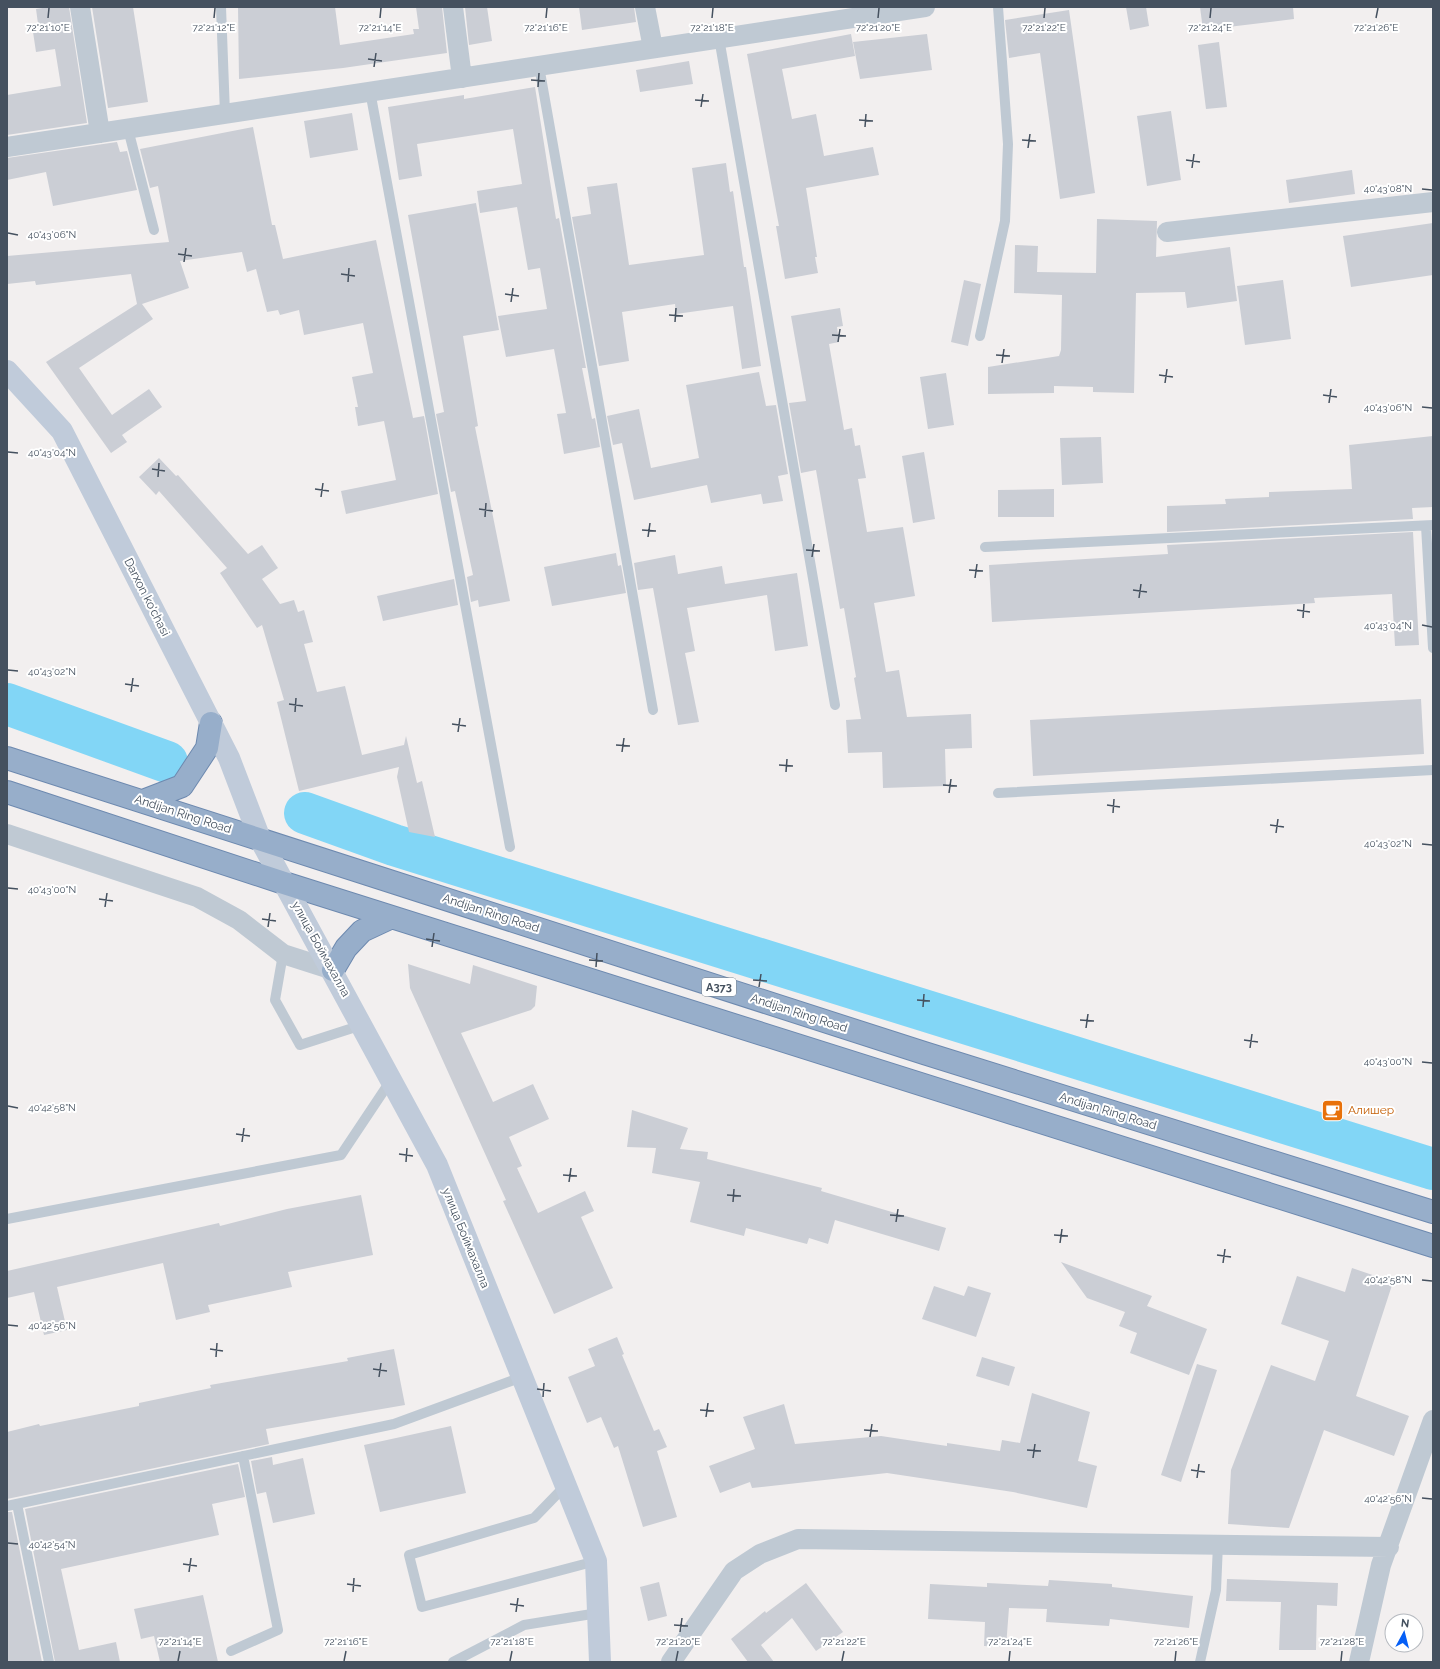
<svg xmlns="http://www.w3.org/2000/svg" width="1440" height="1669" viewBox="0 0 1440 1669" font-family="Raleway,sans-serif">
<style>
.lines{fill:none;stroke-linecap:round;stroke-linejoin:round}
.river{stroke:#82d6f6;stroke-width:42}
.building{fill:#cbced5}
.trunk-casing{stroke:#6d89af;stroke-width:24}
.service{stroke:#bfc9d3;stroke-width:10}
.minor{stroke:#bfc9d3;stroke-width:20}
.secondary{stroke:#c0cbda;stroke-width:22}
.trunk{stroke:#97aeca;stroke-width:22}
.ticks{fill:none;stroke:#45515f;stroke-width:1.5}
.labels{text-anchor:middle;stroke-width:4;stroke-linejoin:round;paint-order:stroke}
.shield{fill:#fff;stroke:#7d858f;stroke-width:1}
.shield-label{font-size:11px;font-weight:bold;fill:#45515f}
.street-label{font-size:12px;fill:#45515f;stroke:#fff}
.food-label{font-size:12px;fill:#c56008;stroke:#fff;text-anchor:start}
.ticks-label{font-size:10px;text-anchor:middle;fill:#45515f;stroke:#fff;stroke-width:4;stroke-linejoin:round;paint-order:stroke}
</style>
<rect width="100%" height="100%" fill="#f2efef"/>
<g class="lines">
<!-- river -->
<path class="river" d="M 7,704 L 167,762
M 305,813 L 394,845 L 1433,1169"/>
</g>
<!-- building -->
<path class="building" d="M 49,7 L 69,7 L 87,123 L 7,135 L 7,95 L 61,86 L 55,49 L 36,52 L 33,32 L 39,31 L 36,9 Z
M 92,7 L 133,7 L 148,102 L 108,108 Z
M 238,7 L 335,7 L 340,45 L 414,34 L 413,29 L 419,29 L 416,7 L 442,7 L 447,53 L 343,68 L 239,79 Z
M 465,7 L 487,7 L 492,41 L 469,45 Z
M 579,7 L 634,7 L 636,22 L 582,30 Z
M 1126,7 L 1146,7 L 1149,26 L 1130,30 Z
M 1200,7 L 1293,7 L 1294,19 L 1203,30 Z
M 1069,10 L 1095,193 L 1060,199 L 1040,53 L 1009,58 L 1005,20 Z
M 851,34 L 855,56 L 782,69 L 792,119 L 816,114 L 824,156 L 873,147 L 879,175 L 806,188 L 817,257 L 815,257 L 818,273 L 785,279 L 776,226 L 779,226 L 747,54 Z
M 927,34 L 932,70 L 860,79 L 853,42 Z
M 1219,42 L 1227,107 L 1206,109 L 1198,45 Z
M 689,61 L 693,84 L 640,92 L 636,70 Z
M 535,87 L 556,219 L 559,218 L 586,368 L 582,368 L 592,419 L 595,418 L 600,447 L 564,454 L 557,414 L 566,413 L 554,349 L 506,357 L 498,316 L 547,309 L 540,268 L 528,270 L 517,207 L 480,213 L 477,191 L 522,184 L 513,129 L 417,144 L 422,176 L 399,180 L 388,107 L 464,95 L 464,99 Z
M 1171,111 L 1181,180 L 1147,186 L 1137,116 Z
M 352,113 L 358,150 L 310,158 L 304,121 Z
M 253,127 L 272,225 L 275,225 L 283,259 L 376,240 L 413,418 L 424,416 L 438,494 L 346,514 L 341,491 L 396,480 L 384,421 L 358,426 L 355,407 L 358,407 L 352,377 L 373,373 L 363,323 L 304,335 L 299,310 L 280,315 L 278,310 L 267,312 L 256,269 L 247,272 L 242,252 L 180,261 L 189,288 L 142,304 L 153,319 L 79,368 L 112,415 L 149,389 L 162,407 L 122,435 L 127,442 L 111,453 L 46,362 L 137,304 L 131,274 L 36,285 L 35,281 L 7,284 L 7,256 L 169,242 L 158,186 L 150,188 L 140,149 Z
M 117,142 L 120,152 L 127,151 L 137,190 L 53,206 L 46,172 L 7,180 L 7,158 Z
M 726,163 L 730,192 L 733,191 L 744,267 L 746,267 L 761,366 L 742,369 L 733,306 L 676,314 L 675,304 L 622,312 L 629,361 L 599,366 L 572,217 L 591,214 L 587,187 L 617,183 L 629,265 L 704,255 L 692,168 Z
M 1352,170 L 1355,194 L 1289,203 L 1286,180 Z
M 476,203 L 499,330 L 463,336 L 478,426 L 475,427 L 510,601 L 479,607 L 478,600 L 471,602 L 467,577 L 473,575 L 455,491 L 451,492 L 436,414 L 444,412 L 408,215 Z
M 1097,219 L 1157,221 L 1156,257 L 1230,247 L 1237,301 L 1187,308 L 1185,292 L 1136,293 L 1134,393 L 1093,392 L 1093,387 L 1054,386 L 1054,393 L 988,394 L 988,367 L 1059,356 L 1061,350 L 1062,295 L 1014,293 L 1015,245 L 1038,246 L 1037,272 L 1096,273 Z
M 1433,223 L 1433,275 L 1351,287 L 1343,236 Z
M 964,280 L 981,284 L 968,346 L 951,342 Z
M 1283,280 L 1291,339 L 1245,345 L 1237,286 Z
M 840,308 L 843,326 L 837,327 L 839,342 L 829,344 L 844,430 L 852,428 L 855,446 L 860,445 L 866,478 L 858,479 L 867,532 L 903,527 L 915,596 L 874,603 L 886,672 L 899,670 L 907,717 L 971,714 L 972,748 L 945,749 L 946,786 L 883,788 L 882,752 L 848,753 L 846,720 L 861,719 L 854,678 L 856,677 L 844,608 L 840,609 L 816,470 L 801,473 L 789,403 L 806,401 L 791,316 Z
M 759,372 L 766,406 L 776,405 L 788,474 L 778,476 L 783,501 L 763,504 L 761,494 L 711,503 L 707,485 L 634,500 L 622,443 L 613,445 L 607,416 L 639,409 L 651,468 L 699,458 L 686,385 Z
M 946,373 L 954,425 L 928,429 L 920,377 Z
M 1433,436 L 1433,507 L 1412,508 L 1413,519 L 1167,532 L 1167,506 L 1226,504 L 1225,499 L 1269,497 L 1269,492 L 1352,489 L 1349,445 Z
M 1101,437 L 1103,483 L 1062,485 L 1060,438 Z
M 924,452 L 935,519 L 913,523 L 902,456 Z
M 159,458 L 176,476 L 178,475 L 248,554 L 262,545 L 278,568 L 262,579 L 280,604 L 294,600 L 298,612 L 304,610 L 313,642 L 304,644 L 317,692 L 345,686 L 362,755 L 404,745 L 406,736 L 417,783 L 422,781 L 435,837 L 409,832 L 397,777 L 399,767 L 299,791 L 277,702 L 284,700 L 262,625 L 257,628 L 220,573 L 227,568 L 159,491 L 156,495 L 139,477 Z
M 1054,489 L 1054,517 L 998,517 L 998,490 Z
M 1413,532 L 1419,645 L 1395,646 L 1392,594 L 1314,598 L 1315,603 L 992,622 L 989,565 L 1168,554 L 1167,545 Z
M 616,553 L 618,566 L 621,565 L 626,593 L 552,606 L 544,567 Z
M 675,555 L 678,574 L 722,566 L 725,584 L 797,573 L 808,646 L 775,651 L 767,595 L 687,608 L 695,651 L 685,653 L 699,722 L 678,725 L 653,588 L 638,590 L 634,563 Z
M 454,579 L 458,605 L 383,621 L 377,596 Z
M 1421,699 L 1424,754 L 1033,776 L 1030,720 Z
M 408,964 L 470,984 L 473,965 L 537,986 L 535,1006 L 531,1010 L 461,1033 L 493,1102 L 533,1084 L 549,1119 L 509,1137 L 522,1166 L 517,1168 L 538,1213 L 585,1191 L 594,1211 L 581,1217 L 613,1288 L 554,1314 L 503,1201 L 506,1200 L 410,988 Z
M 632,1110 L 688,1128 L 680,1149 L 708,1152 L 707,1159 L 822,1188 L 821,1191 L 946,1228 L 939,1251 L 835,1220 L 828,1244 L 809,1238 L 807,1244 L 746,1228 L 744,1236 L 690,1222 L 700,1182 L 652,1173 L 656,1148 L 627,1147 Z
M 361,1195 L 373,1255 L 288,1272 L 292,1287 L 208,1305 L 210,1312 L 176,1320 L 163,1263 L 57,1287 L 67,1330 L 44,1335 L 34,1292 L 7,1298 L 7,1271 L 219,1223 L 220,1226 L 287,1209 Z
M 1061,1262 L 1152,1296 L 1147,1306 L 1207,1329 L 1189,1375 L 1130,1353 L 1137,1333 L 1119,1326 L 1125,1312 L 1087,1298 Z
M 1352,1268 L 1393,1282 L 1356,1396 L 1409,1416 L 1394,1456 L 1324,1430 L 1289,1528 L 1228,1524 L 1231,1470 L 1271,1365 L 1315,1381 L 1329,1341 L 1281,1324 L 1297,1276 L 1345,1292 Z
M 934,1286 L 964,1296 L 968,1286 L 991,1293 L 976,1337 L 922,1319 Z
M 617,1337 L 624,1354 L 622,1355 L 654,1431 L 659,1429 L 667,1447 L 657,1451 L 677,1517 L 643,1527 L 618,1446 L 614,1448 L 601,1417 L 587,1423 L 568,1377 L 595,1366 L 588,1349 Z
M 394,1349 L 405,1405 L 266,1429 L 269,1444 L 7,1499 L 7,1432 L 39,1424 L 40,1426 L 139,1406 L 139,1403 L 211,1388 L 210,1385 L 348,1361 L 347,1358 Z
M 982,1357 L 1015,1367 L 1009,1386 L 976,1376 Z
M 1197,1364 L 1217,1370 L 1181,1482 L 1161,1475 Z
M 1032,1393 L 1090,1412 L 1078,1461 L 1097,1466 L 1087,1508 L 1013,1492 L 887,1473 L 752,1488 L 750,1482 L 720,1493 L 709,1466 L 755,1449 L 743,1417 L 784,1404 L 795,1444 L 881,1436 L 947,1446 L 947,1443 L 1000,1451 L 1002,1440 L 1020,1443 Z
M 451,1426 L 466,1493 L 380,1512 L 364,1445 Z
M 272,1457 L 273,1465 L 303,1458 L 315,1514 L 273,1523 L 266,1492 L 257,1494 L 251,1461 Z
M 238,1464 L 245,1497 L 212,1504 L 219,1535 L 61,1569 L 79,1650 L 116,1642 L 120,1662 L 55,1662 L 25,1509 Z
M 7,1512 L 12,1512 L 42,1662 L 7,1662 Z
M 1227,1579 L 1338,1583 L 1337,1606 L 1317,1605 L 1316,1650 L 1279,1650 L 1281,1602 L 1226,1601 Z
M 1049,1580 L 1112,1584 L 1112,1587 L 1193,1596 L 1189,1628 L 1110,1619 L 1109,1626 L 1046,1622 L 1047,1609 L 1009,1608 L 1006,1647 L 984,1646 L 985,1622 L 928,1619 L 930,1584 L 987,1587 L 987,1583 L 1048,1586 Z
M 659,1582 L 667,1616 L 648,1621 L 640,1587 Z
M 806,1583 L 843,1632 L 816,1651 L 792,1618 L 761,1645 L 774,1662 L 748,1662 L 731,1639 L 765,1611 L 766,1613 Z
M 203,1595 L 218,1662 L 160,1662 L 154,1636 L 141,1639 L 134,1609 Z"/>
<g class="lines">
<defs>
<path id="trunk" d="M 7,758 L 924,1053 L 1433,1212
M 7,792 L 284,883 L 1433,1246
M 143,801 L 182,786 L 207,748 L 211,723
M 333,970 L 346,948 L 362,931 L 392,917"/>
</defs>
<!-- trunk casing -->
<use href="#trunk" class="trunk-casing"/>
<!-- service -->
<path class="service" d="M 221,7 L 225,114
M 719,38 L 835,705
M 539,66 L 653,710
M 370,91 L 510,847
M 128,129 L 154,230
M 980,336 L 1005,221 L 1008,144 L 998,7
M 1426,526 L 1433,648
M 985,547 L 1433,525
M 998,793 L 1433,770
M 283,954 L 275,1000 L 300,1045 L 362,1025
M 7,1219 L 341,1155 L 391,1080
M 565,1486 L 534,1518 L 409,1555 L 422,1607 L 596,1561
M 17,1504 L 49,1662
M 7,1506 L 394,1424 L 522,1377
M 231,1651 L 278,1630 L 243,1456
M 453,1662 L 524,1625 L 598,1613
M 1200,1662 L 1216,1590 L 1218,1544"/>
<!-- minor -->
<path class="minor" d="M 80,7 L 100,133
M 453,7 L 462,78
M 645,7 L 653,48
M 7,147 L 925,7
M 1167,232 L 1433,202
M 7,834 L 197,897 L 239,920 L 283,954 L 333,970
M 671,1662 L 734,1571 L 760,1554 L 798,1539 L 1389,1547
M 1359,1662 L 1381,1565 L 1433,1420"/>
<!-- secondary -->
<path class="secondary" d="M 7,371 L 62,431 L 229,758 L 260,839 L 437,1165 L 596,1561 L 600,1662"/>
<!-- trunk -->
<use href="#trunk" class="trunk"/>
</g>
<!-- ticks -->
<path class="ticks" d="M 48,18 L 49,8M 214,18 L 215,8M 380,18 L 381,8M 546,18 L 547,8M 712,18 L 713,8M 878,18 L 879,8M 1044,18 L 1045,8M 1210,18 L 1211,8M 1376,18 L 1378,8M 368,59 L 382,61M 374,67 L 376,53M 531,80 L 545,81M 538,87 L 539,73M 695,100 L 709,101M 701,107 L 703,94M 859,120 L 873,121M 865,127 L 866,114M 1022,140 L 1036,141M 1028,148 L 1030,134M 1186,160 L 1200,162M 1192,168 L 1194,154M 1422,189 L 1432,190M 8,233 L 18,235M 178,254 L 192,256M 184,262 L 186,248M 341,274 L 355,276M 348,282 L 349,268M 505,294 L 519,296M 511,302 L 513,288M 669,315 L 683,316M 675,322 L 676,308M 832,335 L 846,336M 838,342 L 840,329M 996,355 L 1010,356M 1002,363 L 1004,349M 1159,375 L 1173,377M 1165,383 L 1167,369M 1323,395 L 1337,397M 1329,403 L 1331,389M 1422,407 L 1432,408M 8,452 L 18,453M 152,469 L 165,471M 158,477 L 159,463M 315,489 L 329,491M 321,497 L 323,483M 479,509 L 493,511M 485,517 L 486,503M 642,530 L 656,531M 648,537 L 650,523M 806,550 L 820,551M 812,557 L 814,544M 969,570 L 983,571M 975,578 L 977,564M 1133,590 L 1147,592M 1139,598 L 1141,584M 1297,610 L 1310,612M 1303,618 L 1304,604M 1422,625 L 1432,627M 8,670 L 18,671M 125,684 L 139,686M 131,692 L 133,678M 289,704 L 303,706M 295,712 L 296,698M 452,724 L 466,726M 458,732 L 460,718M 616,745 L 630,746M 622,752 L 624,738M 779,765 L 793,766M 786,772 L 787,759M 943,785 L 957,786M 949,793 L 951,779M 1107,805 L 1120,807M 1113,813 L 1114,799M 1270,825 L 1284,827M 1276,833 L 1278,819M 1422,844 L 1432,845M 8,888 L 18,889M 99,899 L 113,901M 105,907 L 107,893M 262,919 L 276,921M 268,927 L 270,913M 426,939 L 440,941M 432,947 L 434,933M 589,960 L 603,961M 596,967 L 597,953M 753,980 L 767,981M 759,987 L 761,974M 917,1000 L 930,1001M 923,1007 L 924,994M 1080,1020 L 1094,1021M 1086,1028 L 1088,1014M 1244,1040 L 1258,1042M 1250,1048 L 1252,1034M 1422,1062 L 1432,1063M 8,1106 L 18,1108M 236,1134 L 250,1136M 242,1142 L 244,1128M 399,1154 L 413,1156M 406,1162 L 407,1148M 563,1175 L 577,1176M 569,1182 L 571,1168M 727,1195 L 741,1196M 733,1202 L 734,1189M 890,1215 L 904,1216M 896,1222 L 898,1209M 1054,1235 L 1068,1236M 1060,1243 L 1062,1229M 1217,1255 L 1231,1257M 1223,1263 L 1225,1249M 1422,1280 L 1432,1281M 8,1325 L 18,1326M 210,1349 L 223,1351M 216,1357 L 217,1343M 373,1369 L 387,1371M 379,1377 L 381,1363M 537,1389 L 551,1391M 543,1397 L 544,1383M 700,1410 L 714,1411M 706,1417 L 708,1403M 864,1430 L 878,1431M 870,1437 L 872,1424M 1027,1450 L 1041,1451M 1033,1458 L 1035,1444M 1191,1470 L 1205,1472M 1197,1478 L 1199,1464M 1422,1498 L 1432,1499M 8,1543 L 18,1544M 183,1564 L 197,1566M 189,1572 L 191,1558M 347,1584 L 361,1586M 353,1592 L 354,1578M 510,1604 L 524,1606M 516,1612 L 518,1598M 674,1625 L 688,1626M 680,1632 L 682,1618M 178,1661 L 180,1651M 344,1661 L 346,1651M 510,1661 L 512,1651M 676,1661 L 678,1651M 842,1661 L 844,1651M 1009,1661 L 1010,1651M 1175,1661 L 1176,1651M 1341,1661 L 1342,1651"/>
<!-- icons -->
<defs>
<symbol id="cafe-square" viewBox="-11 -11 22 22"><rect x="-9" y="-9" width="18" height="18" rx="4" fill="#e8710a" stroke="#fff"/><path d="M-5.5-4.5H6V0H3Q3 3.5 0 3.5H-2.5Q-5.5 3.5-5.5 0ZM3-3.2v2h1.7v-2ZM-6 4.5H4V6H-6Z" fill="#fff"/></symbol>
</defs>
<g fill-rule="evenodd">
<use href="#cafe-square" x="1320" y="1098" width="25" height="25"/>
</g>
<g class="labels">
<!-- shield labels -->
<rect class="shield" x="702" y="978" width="34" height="18" rx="3"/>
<g class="shield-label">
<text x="719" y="991">A373</text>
</g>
<!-- street labels -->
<g class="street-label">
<text transform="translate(147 597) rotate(63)" y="4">Darxon ko'chasi</text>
<text transform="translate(183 814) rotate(18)" y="4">Andijan Ring Road</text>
<text transform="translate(491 913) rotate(18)" y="4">Andijan Ring Road</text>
<text transform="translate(321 949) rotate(61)" y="4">улица Боймахалла</text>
<text transform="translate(799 1013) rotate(18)" y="4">Andijan Ring Road</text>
<text transform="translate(1108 1111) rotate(17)" y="4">Andijan Ring Road</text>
<text transform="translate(466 1238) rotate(68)" y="4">улица Боймахалла</text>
</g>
<!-- food labels -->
<g class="food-label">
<text x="1348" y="1114">Алишер</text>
</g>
</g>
<g class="ticks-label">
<text x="48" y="31">72°21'10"E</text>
<text x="214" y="31">72°21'12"E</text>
<text x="380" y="31">72°21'14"E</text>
<text x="546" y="31">72°21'16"E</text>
<text x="712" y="31">72°21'18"E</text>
<text x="878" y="31">72°21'20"E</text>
<text x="1044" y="31">72°21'22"E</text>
<text x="1210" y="31">72°21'24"E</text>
<text x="1376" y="31">72°21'26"E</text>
<text x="1388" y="192">40°43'08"N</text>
<text x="52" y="238">40°43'06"N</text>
<text x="1388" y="411">40°43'06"N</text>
<text x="52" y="456">40°43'04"N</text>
<text x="1388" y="629">40°43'04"N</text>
<text x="52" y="675">40°43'02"N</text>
<text x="1388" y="847">40°43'02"N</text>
<text x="52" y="893">40°43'00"N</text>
<text x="1388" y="1065">40°43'00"N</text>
<text x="52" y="1111">40°42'58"N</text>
<text x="1388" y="1283">40°42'58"N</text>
<text x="52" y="1329">40°42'56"N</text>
<text x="1388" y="1502">40°42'56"N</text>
<text x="52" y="1548">40°42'54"N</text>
<text x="180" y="1645">72°21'14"E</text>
<text x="346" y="1645">72°21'16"E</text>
<text x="512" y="1645">72°21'18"E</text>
<text x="678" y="1645">72°21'20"E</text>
<text x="844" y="1645">72°21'22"E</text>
<text x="1010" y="1645">72°21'24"E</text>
<text x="1176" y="1645">72°21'26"E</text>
<text x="1342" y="1645">72°21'28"E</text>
</g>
<!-- border -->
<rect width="1440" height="1669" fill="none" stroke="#45515f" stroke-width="16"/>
<!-- north arrow -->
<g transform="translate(1404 1633) rotate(7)"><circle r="19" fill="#ffffff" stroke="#b5b9bf"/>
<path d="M0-3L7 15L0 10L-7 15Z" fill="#055ff6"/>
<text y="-6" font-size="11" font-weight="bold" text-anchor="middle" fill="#45515f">N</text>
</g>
</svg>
